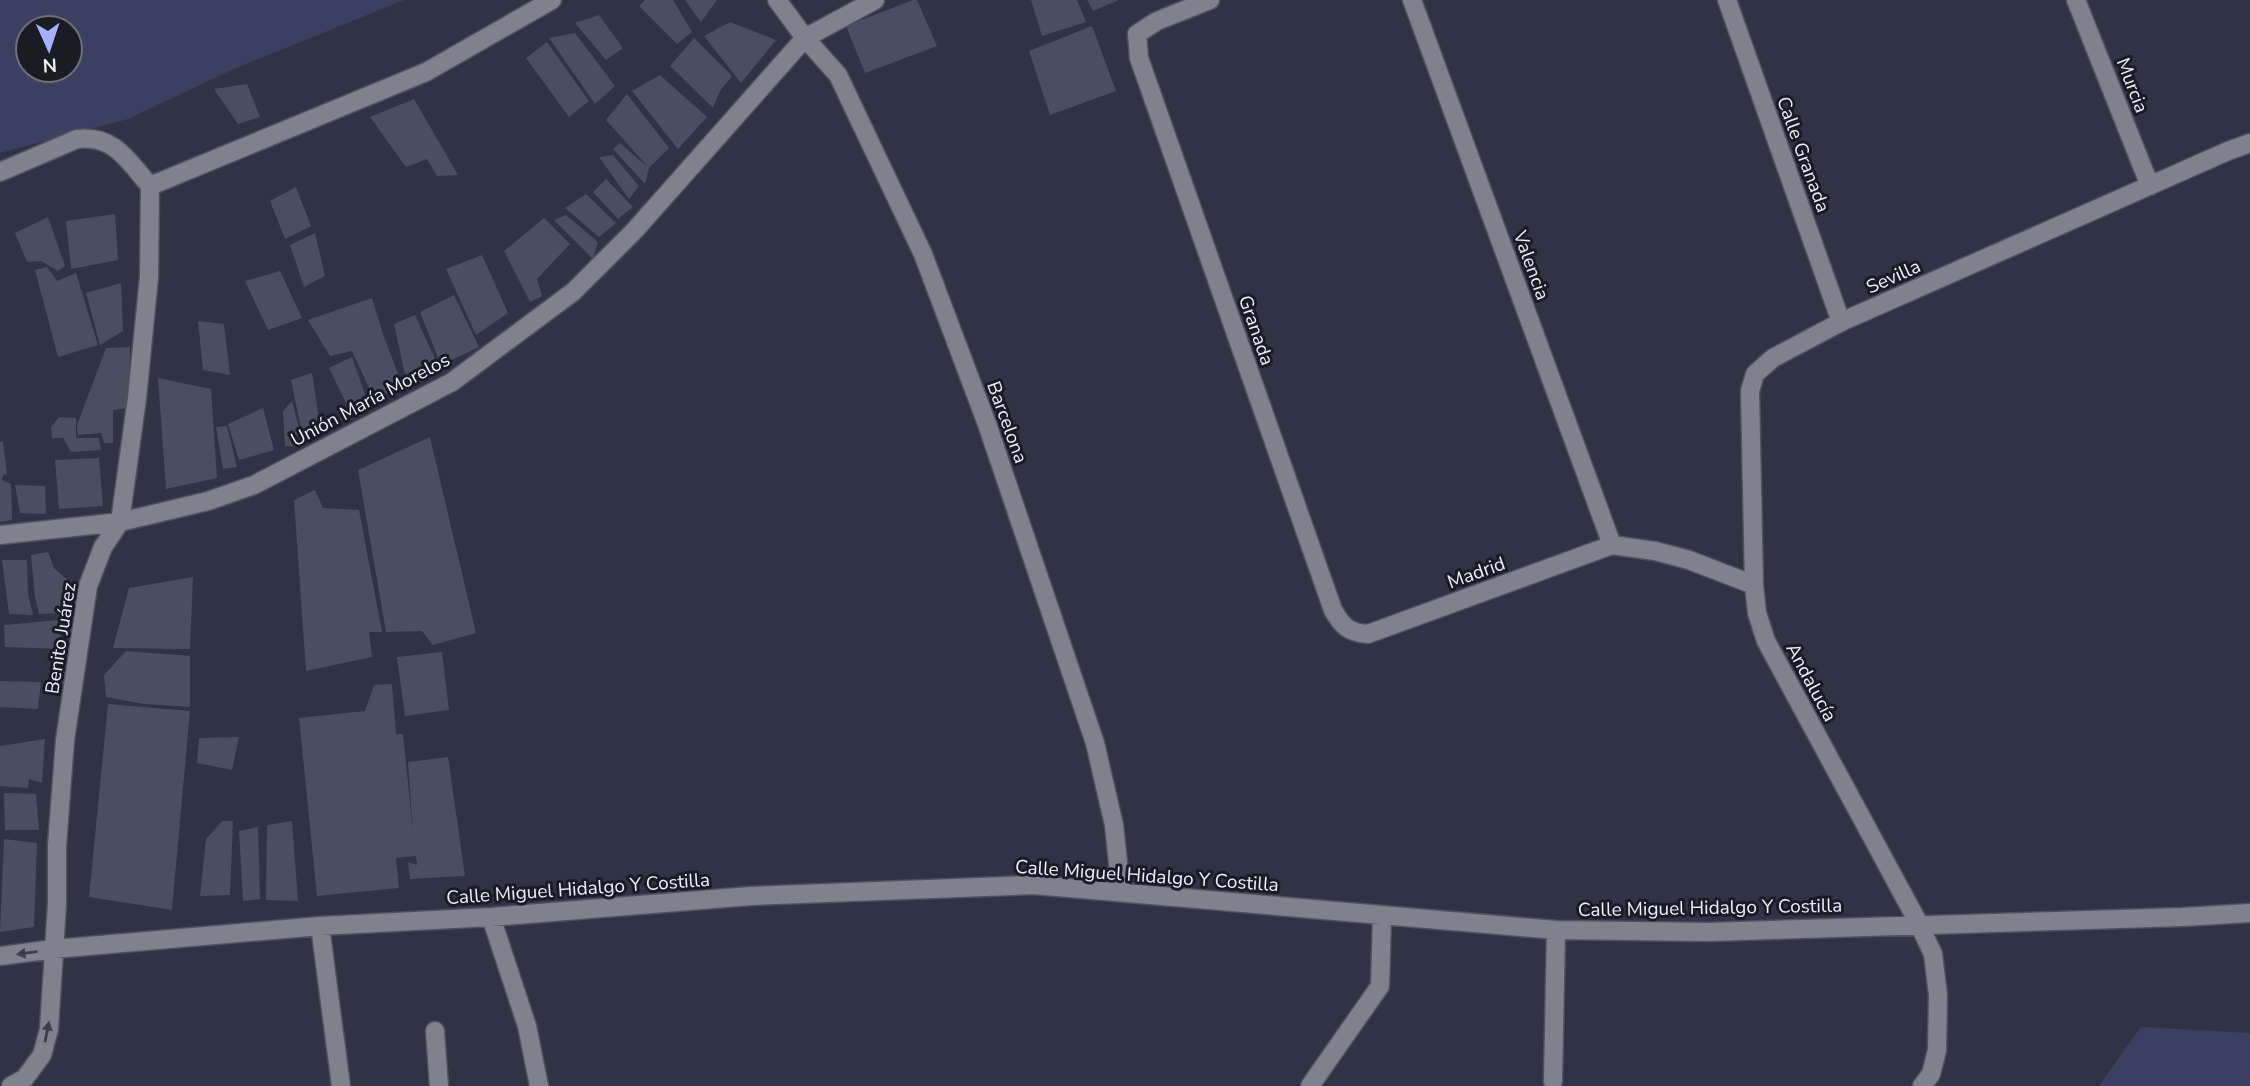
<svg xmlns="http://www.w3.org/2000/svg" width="2250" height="1086" viewBox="0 0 2250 1086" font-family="'Nunito Sans',sans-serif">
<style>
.green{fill:#3b4062;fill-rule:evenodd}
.building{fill:#4a4e61}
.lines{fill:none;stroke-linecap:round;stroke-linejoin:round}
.minor-casing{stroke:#4e5162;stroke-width:21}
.minor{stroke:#7f818b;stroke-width:18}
.oneway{fill:#3d3f48}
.labels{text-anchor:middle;stroke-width:6;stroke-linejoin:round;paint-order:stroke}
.street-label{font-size:19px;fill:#ebedf9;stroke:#1a1c24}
</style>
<rect width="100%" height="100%" fill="#303345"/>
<!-- green -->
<path class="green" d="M 0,0 L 404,0 L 236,68 L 128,119 L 0,153 ZM 28,28 L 70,28 L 70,70 L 28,70 Z
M 2141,1027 L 2250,1033 L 2250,1086 L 2099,1086 Z"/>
<!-- building -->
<path class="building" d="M 645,0 L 673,0 L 692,32 L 677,44 L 639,6 Z
M 685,0 L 717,0 L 701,22 Z
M 913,0 L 917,0 L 937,46 L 865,73 L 846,26 Z
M 1031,0 L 1077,0 L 1086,22 L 1042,36 Z
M 1087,0 L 1119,0 L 1093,11 Z
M 599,15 L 623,48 L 606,60 L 575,23 Z
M 730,22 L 776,40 L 741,83 L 704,36 Z
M 1092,26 L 1116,91 L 1050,115 L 1029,51 Z
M 575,33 L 615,86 L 595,104 L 549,38 Z
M 694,38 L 732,76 L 720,91 L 713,108 L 670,66 Z
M 547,42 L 589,101 L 569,117 L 526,58 Z
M 660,75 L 707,117 L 678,149 L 632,91 Z
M 247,84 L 260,117 L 238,124 L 214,89 Z
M 627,94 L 669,148 L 649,168 L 645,184 L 613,149 L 620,143 L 649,168 L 606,120 Z
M 414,99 L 458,175 L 437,176 L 427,159 L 406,167 L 370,117 Z
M 613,155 L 639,186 L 629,199 L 599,157 Z
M 606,179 L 633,207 L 618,219 L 593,192 Z
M 296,187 L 311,226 L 285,239 L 270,201 Z
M 586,194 L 616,223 L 599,237 L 565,208 Z
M 115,214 L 118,260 L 71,269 L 66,221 Z
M 566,215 L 598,242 L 593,259 L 554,220 Z
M 48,217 L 65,266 L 58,271 L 41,261 L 27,262 L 15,233 Z
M 544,218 L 570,244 L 537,279 L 542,296 L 530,302 L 504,251 Z
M 315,233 L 325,276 L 304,287 L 290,245 Z
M 482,255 L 508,313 L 476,335 L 446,269 Z
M 47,267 L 57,281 L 76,273 L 98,345 L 58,357 L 35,270 Z
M 280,271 L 302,318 L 268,330 L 245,281 Z
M 121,283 L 123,331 L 100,345 L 86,293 Z
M 454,295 L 479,347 L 441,365 L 420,312 Z
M 372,298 L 383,334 L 402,384 L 375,401 L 352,351 L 330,356 L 308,320 Z
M 415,315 L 441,372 L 413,385 L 407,384 L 394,324 Z
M 198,321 L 224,324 L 230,375 L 203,370 Z
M 130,347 L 129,408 L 113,410 L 113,443 L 104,443 L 101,433 L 78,435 L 77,425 L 106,348 Z
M 352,357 L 368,403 L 351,413 L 329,368 Z
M 312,373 L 320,426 L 302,433 L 291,380 Z
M 158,378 L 211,389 L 217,478 L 166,489 Z
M 292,401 L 301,435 L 295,436 L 296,447 L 285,446 L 283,411 Z
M 263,408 L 274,450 L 239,460 L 228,424 Z
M 59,417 L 76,418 L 76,438 L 99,438 L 101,450 L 71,452 L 63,438 L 52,438 L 51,427 Z
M 227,426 L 237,467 L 223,469 L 216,427 Z
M 430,437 L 476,633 L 433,645 L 422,631 L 386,632 L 358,470 Z
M 3,441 L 7,474 L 3,475 L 2,480 L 11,484 L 12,520 L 0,522 L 0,442 Z
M 99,458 L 103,506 L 59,509 L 55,460 Z
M 15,485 L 45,486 L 46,514 L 20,513 Z
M 315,490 L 323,508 L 359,510 L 382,632 L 369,632 L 372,657 L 306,671 L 294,500 Z
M 48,552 L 54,568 L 72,584 L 67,613 L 39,614 L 35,597 L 31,555 Z
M 2,560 L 27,560 L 28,594 L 33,615 L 9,614 Z
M 193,577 L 190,649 L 113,648 L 129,588 Z
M 58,620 L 62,649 L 5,647 L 4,625 Z
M 126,651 L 190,656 L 190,707 L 144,704 L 106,697 L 104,675 Z
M 442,652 L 449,710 L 405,716 L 397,657 Z
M 0,681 L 41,682 L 38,709 L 0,707 Z
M 392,684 L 396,734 L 403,734 L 413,832 L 408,762 L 448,757 L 465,876 L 410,879 L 408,862 L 417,865 L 416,856 L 396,858 L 399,888 L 317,896 L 299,718 L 365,711 L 374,685 Z
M 108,704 L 190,711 L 172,910 L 89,897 Z
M 239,737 L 232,770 L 197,763 L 199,738 Z
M 45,739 L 42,783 L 29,779 L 28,788 L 0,786 L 0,746 Z
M 4,793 L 36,794 L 39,830 L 5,830 Z
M 222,821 L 233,821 L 230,895 L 200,896 L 206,839 Z
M 292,821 L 298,901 L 266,900 L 267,825 Z
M 258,827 L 260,899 L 243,901 L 239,831 Z
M 4,839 L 37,843 L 34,927 L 0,932 Z"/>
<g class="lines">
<defs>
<path id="minor" d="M 777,0 L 805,38 L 838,75 L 923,254 L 987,424 L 1095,743 L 1114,825 L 1121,891
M 1210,0 L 1157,21 L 1137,34 L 1139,58 L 1333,610 C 1342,626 1349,633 1368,634 L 1612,545 L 1655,551 L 1689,560 L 1754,585 L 1757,613 L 1766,641 L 1919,924 L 1933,954 L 1938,995 L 1937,1050 L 1931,1074 L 1922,1086
M 1412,0 L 1612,545
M 1727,0 L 1841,322
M 2076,0 L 2150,186
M 0,172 L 77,139 C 115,135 128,161 150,186 L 149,277 L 137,398 L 120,522 L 103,547 L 88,586 L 65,740 L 57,845 L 57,904 L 49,1029 L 42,1055 L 25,1078 L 11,1086
M 150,186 L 426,72 L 552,0
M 0,535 L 120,522 L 208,501 L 254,485 L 452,382 L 573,292 L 635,230 L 805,38 L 875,0
M 1754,585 L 1750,391 L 1755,374 L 1773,358 L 1841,322 L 2228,151 L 2250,143
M 491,917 L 527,1026 L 539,1086
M 320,926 L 341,1086
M 0,956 L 54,949 L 320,926 L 491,917 L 751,896 L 1034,885 L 1556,930 L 1708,932 L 2183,917 L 2250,913
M 435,1031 L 439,1086
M 1553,1081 L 1556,930
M 1310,1086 L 1380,986 L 1382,916"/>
</defs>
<!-- minor casing -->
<use href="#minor" class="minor-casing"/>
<!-- minor -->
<use href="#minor" class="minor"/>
</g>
<!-- one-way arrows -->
<defs><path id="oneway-solid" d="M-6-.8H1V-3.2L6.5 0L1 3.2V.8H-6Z" transform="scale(1.75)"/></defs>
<g class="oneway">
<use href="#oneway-solid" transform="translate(27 953) rotate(173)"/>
<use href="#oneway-solid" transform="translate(47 1032) rotate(-79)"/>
</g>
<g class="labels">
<!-- street labels -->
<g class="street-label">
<text transform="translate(2133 85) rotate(69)" y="7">Murcia</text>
<text transform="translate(1804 154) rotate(70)" y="7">Calle Granada</text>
<text transform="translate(1532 265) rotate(70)" y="7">Valencia</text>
<text transform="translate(1893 276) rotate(-24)" y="7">Sevilla</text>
<text transform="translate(1257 330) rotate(71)" y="7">Granada</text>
<text transform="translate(370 399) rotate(-28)" y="7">Unión María Morelos</text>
<text transform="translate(1008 422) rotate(70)" y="7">Barcelona</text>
<text transform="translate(1476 572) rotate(-20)" y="7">Madrid</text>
<text transform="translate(60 638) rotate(-81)" y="7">Benito Juárez</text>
<text transform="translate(1812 682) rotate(62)" y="7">Andalucía</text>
<text transform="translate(1147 875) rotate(4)" y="7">Calle Miguel Hidalgo Y Costilla</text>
<text transform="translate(578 888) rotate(-4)" y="7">Calle Miguel Hidalgo Y Costilla</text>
<text transform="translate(1710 907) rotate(-1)" y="7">Calle Miguel Hidalgo Y Costilla</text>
</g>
</g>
<!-- north arrow -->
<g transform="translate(49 49) rotate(177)"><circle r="33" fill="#1a1c24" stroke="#6e7079" stroke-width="2"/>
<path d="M0-5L12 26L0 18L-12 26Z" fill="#a5b1fc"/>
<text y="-10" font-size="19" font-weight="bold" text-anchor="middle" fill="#ebedf9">N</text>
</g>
</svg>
